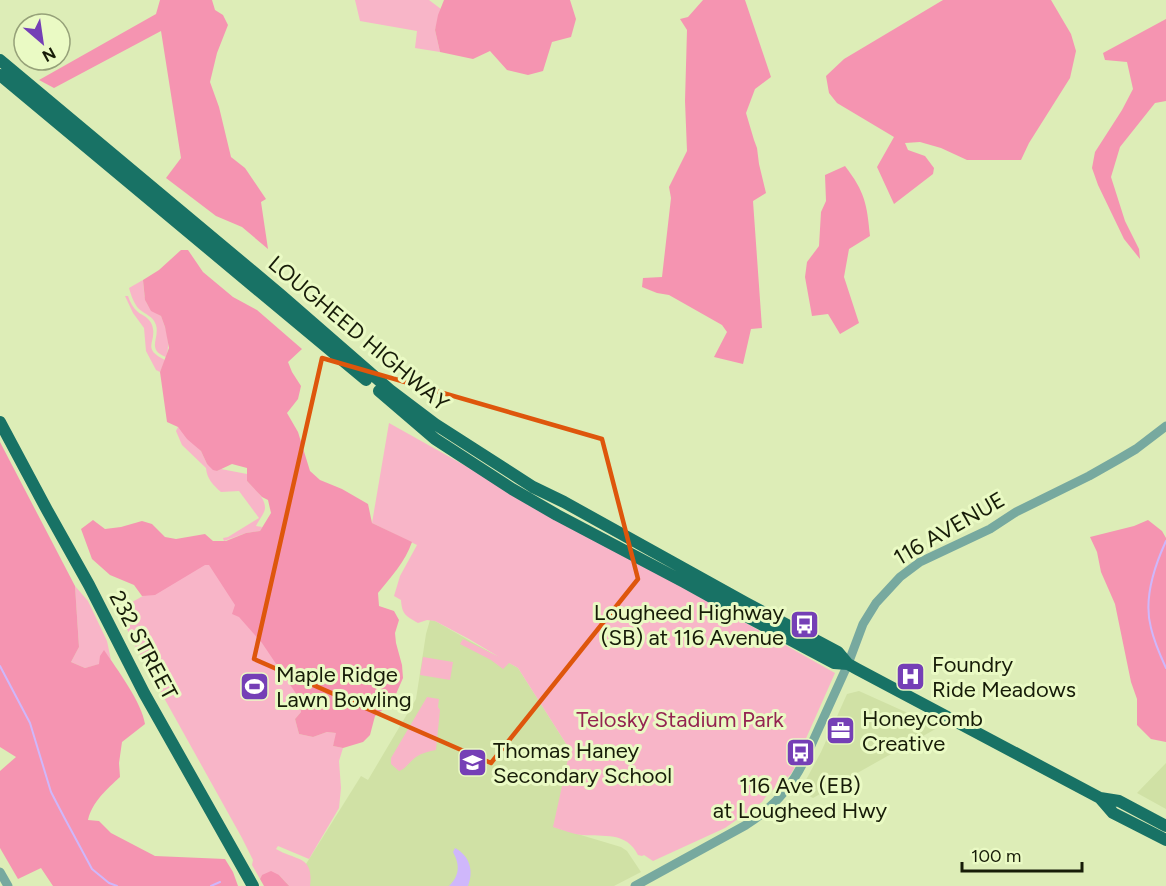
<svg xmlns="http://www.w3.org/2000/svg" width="1166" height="886" viewBox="0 0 1166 886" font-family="Figtree,sans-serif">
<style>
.built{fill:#d0e1a5}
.green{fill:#f8b5c8}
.forest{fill:#f594b1}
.water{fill:#cfb7fb}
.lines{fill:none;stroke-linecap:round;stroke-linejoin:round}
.stream{stroke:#cfb7fb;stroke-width:2}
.minor{stroke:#77a99f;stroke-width:9}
.major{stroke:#187265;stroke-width:12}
.marked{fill:none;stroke:#de560c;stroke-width:4.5;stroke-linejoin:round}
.labels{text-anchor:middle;stroke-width:6;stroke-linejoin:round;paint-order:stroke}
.street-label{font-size:22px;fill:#171c08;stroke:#eafac4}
.poi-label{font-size:22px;fill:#171c08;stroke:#eafac4;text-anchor:start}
.park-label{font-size:22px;fill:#942451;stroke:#eafac4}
</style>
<rect width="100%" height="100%" fill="#ddedb7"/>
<!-- built -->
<path class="built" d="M 430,620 L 435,621 L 518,668 L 570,750 L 554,827 L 621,847 L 627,851 L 641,872 L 614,886 L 283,886 L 306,864 L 361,776 L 368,780 L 416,699 L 426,634 Z
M 859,691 L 939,727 L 813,798 L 800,791 L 821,752 L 847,694 Z
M 1166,763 L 1166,809 L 1137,793 Z"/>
<!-- green -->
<path class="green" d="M 355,0 L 429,0 L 441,9 L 435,30 L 440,52 L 415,48 L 417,31 L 360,21 Z
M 143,280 C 145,299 143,306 161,316 C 166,329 171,343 166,357 C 146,349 160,339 156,325 C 153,316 146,315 139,309 C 134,304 131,295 129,288 Z
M 125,296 L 128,296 C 130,302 133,308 138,312 C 143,316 149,317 152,325 C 158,342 140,348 165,360 L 160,372 L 156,370 L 146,351 L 144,328 L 133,313 Z
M 389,423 L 835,673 L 804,743 L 801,755 L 791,774 L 767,795 L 762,802 L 725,828 L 653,861 L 644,855 L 642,856 L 638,855 C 626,831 604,837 582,835 C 572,834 563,830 553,827 L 570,750 L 518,668 L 509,663 L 503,669 L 491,660 L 460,644 L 463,639 L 499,657 L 469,639 L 435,621 L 427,620 L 418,623 C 406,616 402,615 401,600 L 394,596 L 400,576 L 417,545 L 372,523 Z
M 178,427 L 201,451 L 207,464 L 217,471 L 221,469 L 247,474 L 247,481 C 254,488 269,501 264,512 C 262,517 258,521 256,526 L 262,527 L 260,531 L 246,533 L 224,541 L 223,538 L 228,537 L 259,518 L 239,491 L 221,492 C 213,485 207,479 206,468 L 182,445 L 176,431 Z
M 212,557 L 299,698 L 301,712 L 295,719 L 299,734 L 313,737 L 327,732 L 337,733 L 333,746 L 343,748 L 339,761 L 341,788 L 339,808 L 309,859 L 278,846 L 276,849 C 296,861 314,855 310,886 L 289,886 L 279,875 L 262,875 L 260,879 L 252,865 L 253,860 L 242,838 L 134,644 L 118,610 Z
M 75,586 L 88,601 L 107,641 L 111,660 L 104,651 L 100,664 L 85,668 L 71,662 L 79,647 Z
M 423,657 L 453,662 L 450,680 L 420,675 Z
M 427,697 L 439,699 L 438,707 L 440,710 L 436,750 C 429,751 422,753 416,757 C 409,762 407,768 399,771 L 391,764 L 391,758 Z"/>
<!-- forest -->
<path class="forest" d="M 160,0 L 212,0 L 215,10 L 223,15 L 228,25 L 217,53 L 210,82 L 219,107 L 231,157 L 245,168 L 266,199 L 261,202 L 268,249 L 242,227 L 216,216 L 166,178 L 181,158 L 161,31 L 54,88 L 39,80 L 156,14 Z
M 444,0 L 570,0 L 576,19 L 571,37 L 552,42 L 543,71 L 528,75 L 507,70 L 490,51 L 473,59 L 440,52 L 435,30 L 438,15 Z
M 703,0 L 745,0 L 771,77 L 755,89 L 746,113 L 754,140 L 757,148 L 759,164 L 766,193 L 753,201 L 762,328 L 751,329 L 743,364 L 714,357 L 727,332 L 722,325 L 669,295 L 657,293 L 642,287 L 643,278 L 662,277 L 671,198 L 669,187 L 687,151 L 685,101 L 687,30 L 680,19 L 688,17 Z
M 943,0 L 1051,0 L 1071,34 L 1076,51 L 1070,78 L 1029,143 L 1021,160 L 967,160 L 941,148 L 920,142 L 905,143 L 908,150 L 925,156 L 934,168 L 933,174 L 894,204 L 877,167 L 894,137 L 837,103 L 829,93 L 826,76 L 844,59 Z
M 1166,19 L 1166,101 L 1155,103 L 1120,147 L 1111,177 L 1125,221 L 1139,249 L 1140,259 L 1124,239 L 1098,185 L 1092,168 L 1095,152 L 1122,110 L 1133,89 L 1127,62 L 1105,60 L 1103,53 Z
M 845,166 C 865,192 867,204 870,236 L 849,249 L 844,277 L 859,323 L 840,334 L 828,314 L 812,316 L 805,277 L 807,262 L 819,246 L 821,212 L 826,201 L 825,175 Z
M 181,250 L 188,250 L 203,272 L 233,297 L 257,310 L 302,349 L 288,362 L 292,372 L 301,386 L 298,399 L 287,413 L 298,432 L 310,471 L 320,480 L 342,489 L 368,504 L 372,523 L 412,542 C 405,562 391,577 378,593 L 379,606 L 394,611 L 399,620 L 395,633 L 396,643 L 402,665 L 403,678 L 396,694 L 387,706 L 375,716 L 370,735 L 363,742 L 343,748 L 333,746 L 336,733 L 327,732 L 313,737 L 299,734 L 295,719 L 301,712 L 299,698 L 262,643 L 239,617 L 232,614 L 235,605 L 209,565 L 205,565 L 155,595 L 142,596 L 134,585 L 110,575 L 92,559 L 81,529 L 93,520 L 105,529 L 121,527 L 142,521 L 152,524 L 165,537 L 176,539 L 205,534 L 213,541 L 226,541 L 246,533 L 260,531 L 271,513 L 268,500 L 262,497 L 247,481 L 247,468 L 232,464 L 217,471 L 213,470 L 207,464 L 201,451 L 187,439 L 178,427 L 167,422 L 160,372 L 169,348 L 165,327 L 161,316 L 151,311 L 145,300 L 143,280 L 159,270 Z
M 0,442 L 75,586 L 79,647 L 71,662 L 85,668 L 99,664 L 100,656 L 104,650 C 117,669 142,703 145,724 L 122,742 L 119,763 L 120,777 C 107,789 92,802 88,820 L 99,821 L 111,833 L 155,856 L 225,859 L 233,872 L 238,886 L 53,886 L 41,868 L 18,879 L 0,848 L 0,771 L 16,757 L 0,747 Z
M 1148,520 L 1162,531 L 1166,538 L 1166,742 L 1151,739 L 1137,725 L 1137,699 L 1131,682 L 1115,604 L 1101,572 L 1097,552 L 1090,537 L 1134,526 Z
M 271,871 L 279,875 L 289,886 L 264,886 L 260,879 L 262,875 Z"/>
<!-- water -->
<path class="water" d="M 455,848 C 470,856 474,871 468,886 L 449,886 C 460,875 460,865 453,852 Z"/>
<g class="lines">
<!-- stream -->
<path class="stream" d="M 1166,541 C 1154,567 1143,599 1151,628 C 1154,641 1160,655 1166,668
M 0,666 L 30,723 L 51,792 L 64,817 L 92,869 L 109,883 L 117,886
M 211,886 L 220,882"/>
<!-- minor -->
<path class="minor" d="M 0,872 L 8,886
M 635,886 L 746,825 C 770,810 790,789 803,763 L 848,664 L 863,624 L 876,603 L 900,577 L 920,562 L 990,529 L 1016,512 L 1089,476 L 1119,459 L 1136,449 L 1166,426"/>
<!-- major -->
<path class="major" d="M 0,60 L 281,295 L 390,390 L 435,424 L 533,487 L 564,502 L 746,603 L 838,652 L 848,664 L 857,669 L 1100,798 L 1113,813 L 1166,840
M 0,75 L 366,380
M 379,391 L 435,439 L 512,489 L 557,515 L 684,582 L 740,613 L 834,663 L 848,664
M 0,422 L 47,510 L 89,585 L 144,693 L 253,886
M 1100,798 L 1119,801 L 1166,826"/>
</g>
<!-- marked area -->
<path class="marked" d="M 322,358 L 602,439 L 638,579 L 491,763 L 254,659 Z"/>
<!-- icons -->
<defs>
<symbol id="bus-square" viewBox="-11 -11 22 22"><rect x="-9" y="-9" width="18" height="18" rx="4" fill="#753fb6" stroke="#eafac4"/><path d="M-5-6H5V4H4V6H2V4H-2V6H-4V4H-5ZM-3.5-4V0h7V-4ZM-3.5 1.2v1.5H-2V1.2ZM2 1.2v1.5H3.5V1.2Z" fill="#fff"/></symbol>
<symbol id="hospital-square" viewBox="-11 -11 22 22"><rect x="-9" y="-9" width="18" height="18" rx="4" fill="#753fb6" stroke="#eafac4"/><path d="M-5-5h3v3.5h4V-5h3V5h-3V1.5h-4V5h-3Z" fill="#fff"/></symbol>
<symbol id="stadium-square" viewBox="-11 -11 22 22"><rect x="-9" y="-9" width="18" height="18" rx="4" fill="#753fb6" stroke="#eafac4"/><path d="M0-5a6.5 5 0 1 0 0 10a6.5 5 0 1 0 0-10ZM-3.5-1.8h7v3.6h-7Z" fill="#fff"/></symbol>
<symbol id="office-square" viewBox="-11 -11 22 22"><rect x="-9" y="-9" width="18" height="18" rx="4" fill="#753fb6" stroke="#eafac4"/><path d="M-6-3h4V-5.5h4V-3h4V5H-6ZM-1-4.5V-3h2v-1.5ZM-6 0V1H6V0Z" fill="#fff"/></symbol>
<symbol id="school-square" viewBox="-11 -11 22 22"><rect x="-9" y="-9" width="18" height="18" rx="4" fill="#753fb6" stroke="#eafac4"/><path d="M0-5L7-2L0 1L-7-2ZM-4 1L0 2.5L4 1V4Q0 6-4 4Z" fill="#fff"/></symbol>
</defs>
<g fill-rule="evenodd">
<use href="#bus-square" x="788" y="608" width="33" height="33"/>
<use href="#hospital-square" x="894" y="660" width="33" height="33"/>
<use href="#stadium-square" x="238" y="670" width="33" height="33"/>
<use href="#office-square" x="824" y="714" width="33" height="33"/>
<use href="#bus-square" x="784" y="736" width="33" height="33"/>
<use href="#school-square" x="456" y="746" width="33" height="33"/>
</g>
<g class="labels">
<!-- street labels -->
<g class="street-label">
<text transform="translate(359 333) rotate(40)" y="8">LOUGHEED HIGHWAY</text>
<text transform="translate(949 528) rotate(-30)" y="8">116 AVENUE</text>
<text transform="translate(144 645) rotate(62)" y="8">232 STREET</text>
</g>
<!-- poi labels -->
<g class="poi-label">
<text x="784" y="620" text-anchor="end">Lougheed Highway<tspan x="784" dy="25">(SB) at 116 Avenue</tspan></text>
<text x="932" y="672">Foundry<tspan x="932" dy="25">Ride Meadows</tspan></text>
<text x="276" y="682">Maple Ridge<tspan x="276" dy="25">Lawn Bowling</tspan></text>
<text x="862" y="726">Honeycomb<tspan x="862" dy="25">Creative</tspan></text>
<text x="493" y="758">Thomas Haney<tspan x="493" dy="25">Secondary School</tspan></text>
<text x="800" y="793" text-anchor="middle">116 Ave (EB)<tspan x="800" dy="25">at Lougheed Hwy</tspan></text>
</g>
<!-- park labels -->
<g class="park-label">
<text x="680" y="727">Telosky Stadium Park</text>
</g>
</g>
<!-- north arrow -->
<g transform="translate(42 42) rotate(151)"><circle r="28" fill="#eafac4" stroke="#96a179" stroke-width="1.5"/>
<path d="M0-4.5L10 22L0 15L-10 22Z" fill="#753fb6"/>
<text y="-9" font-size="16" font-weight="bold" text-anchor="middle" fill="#171c08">N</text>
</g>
<!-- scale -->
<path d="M962 862v9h120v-9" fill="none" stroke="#171c08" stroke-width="3"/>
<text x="971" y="862" font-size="18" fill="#171c08" stroke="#eafac4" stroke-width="4.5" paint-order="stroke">100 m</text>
</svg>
